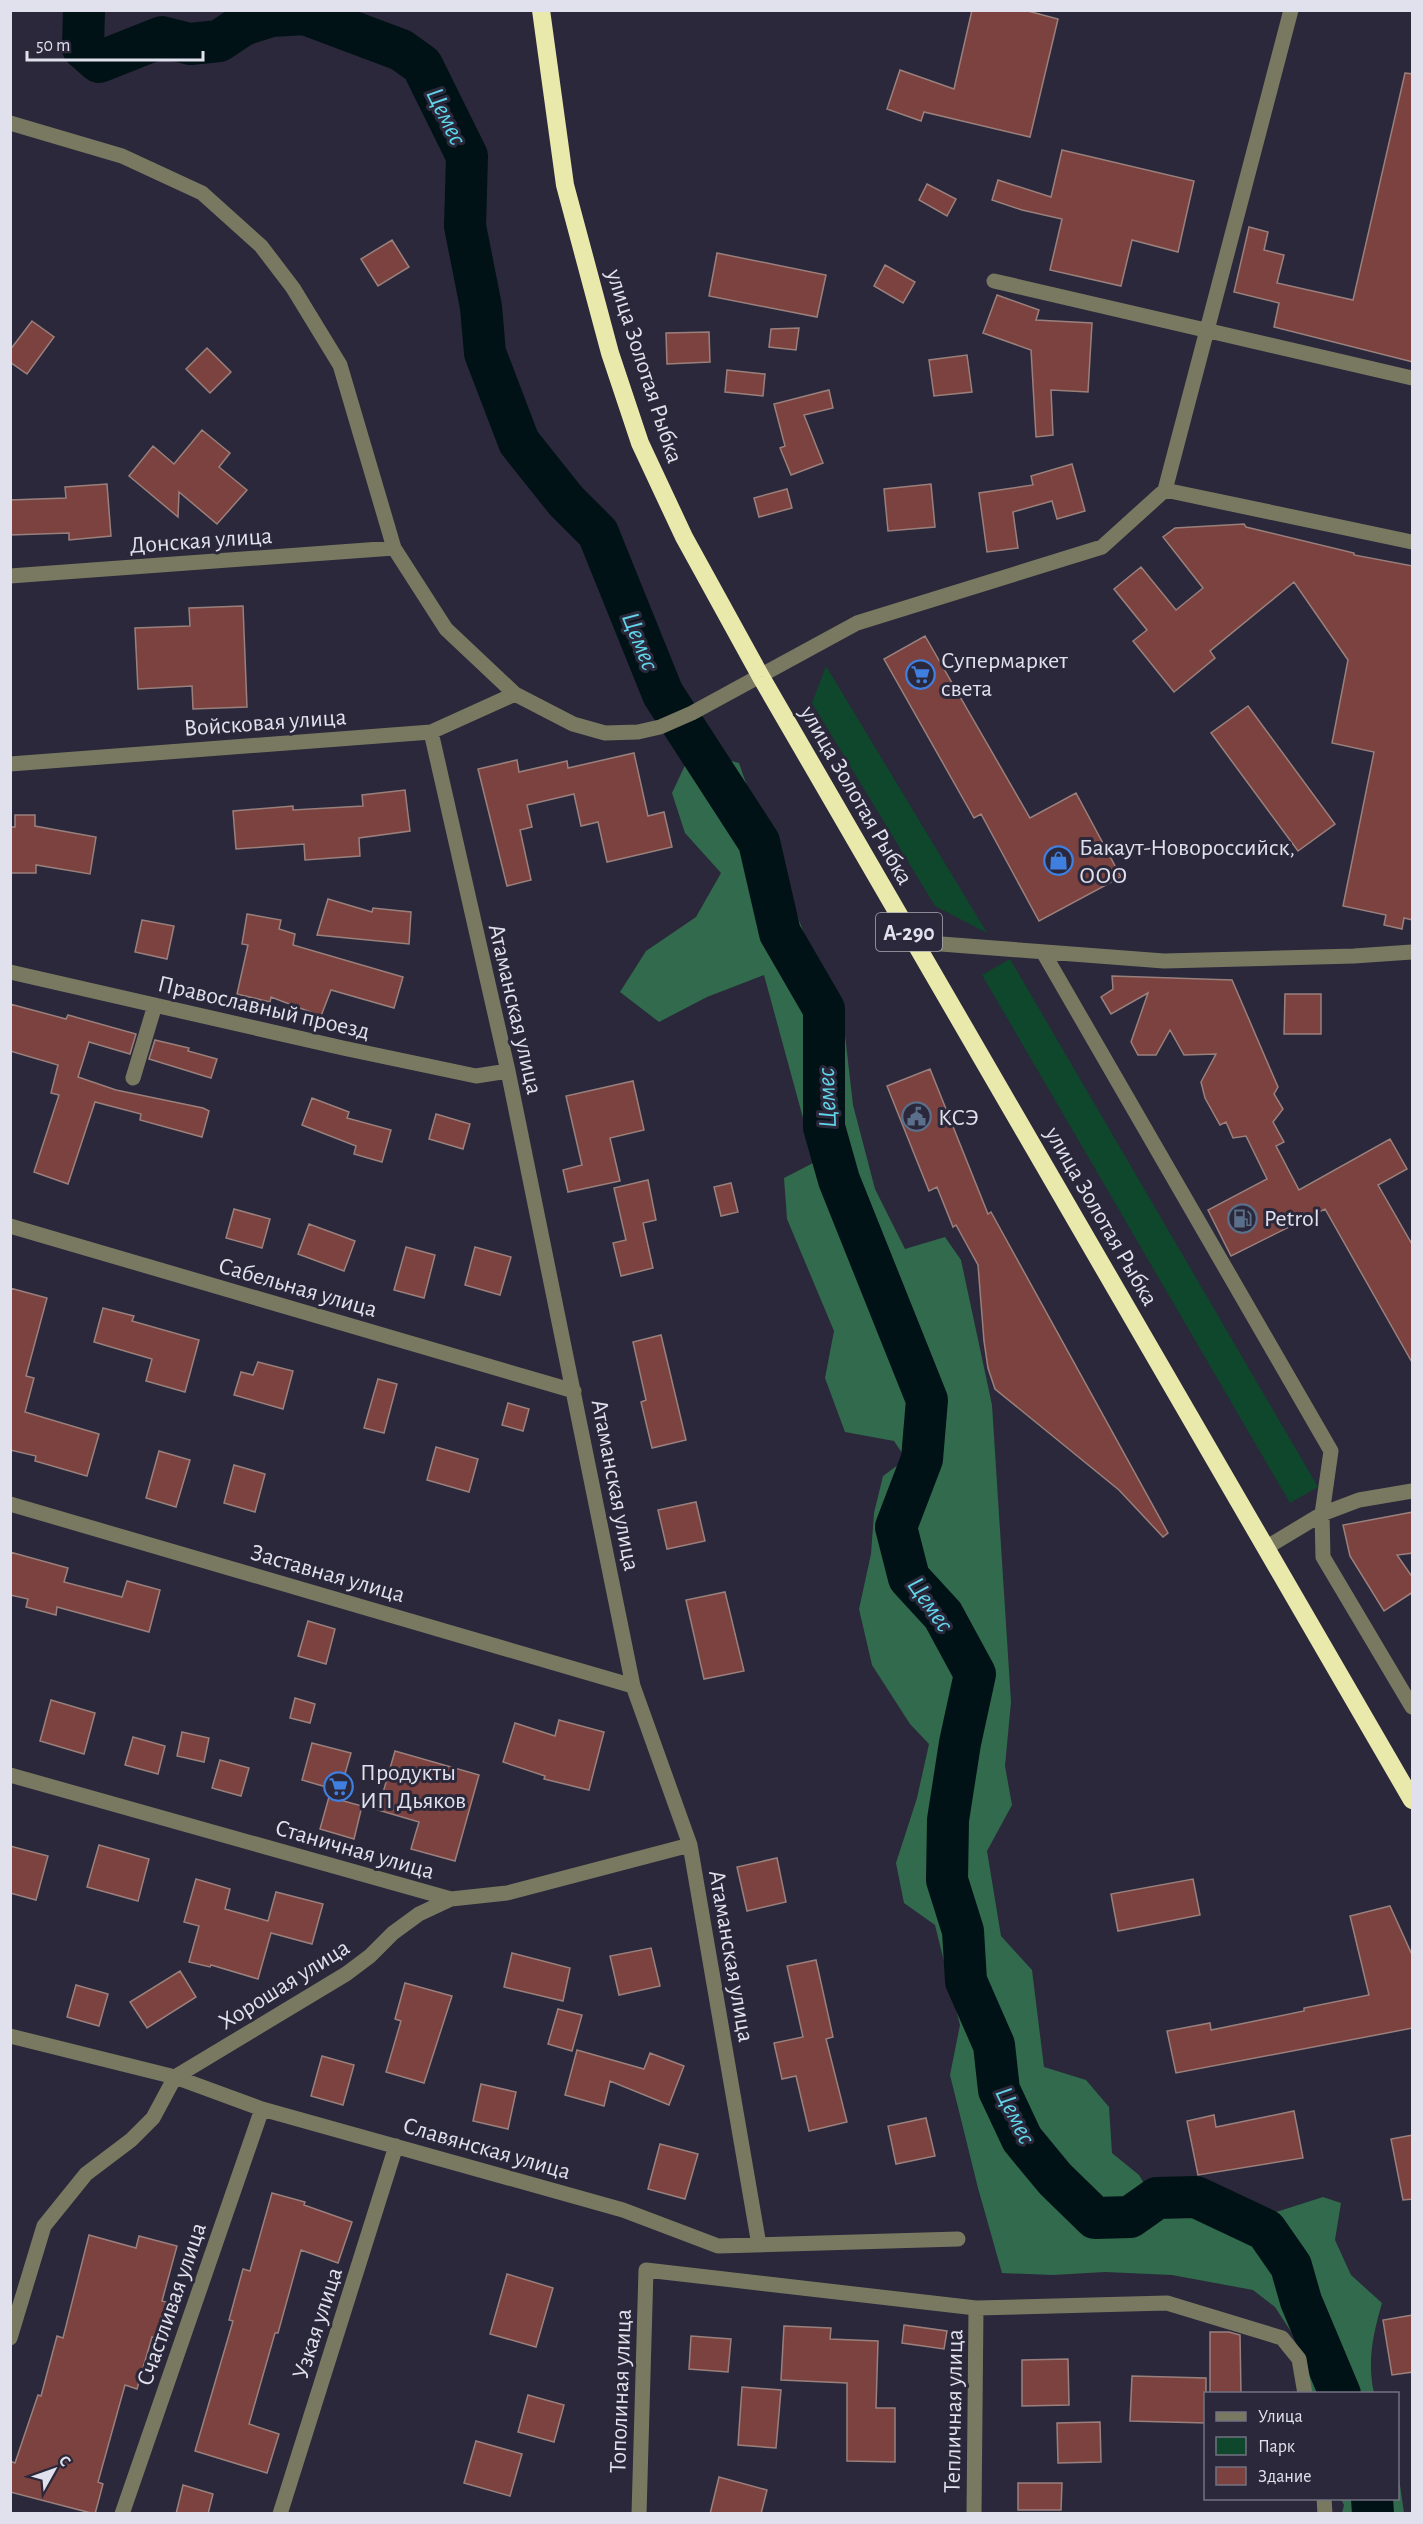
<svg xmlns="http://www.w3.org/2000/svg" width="1423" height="2524" viewBox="0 0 1423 2524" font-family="'Alegreya Sans',sans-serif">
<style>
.green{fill:#0e472c}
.forest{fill:#316a4c}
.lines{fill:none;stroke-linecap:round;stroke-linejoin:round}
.river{stroke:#001216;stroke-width:42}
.building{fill:#7b423f;stroke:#9a807d;stroke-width:1.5}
.minor{stroke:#797961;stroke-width:15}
.highway{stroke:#e9e9ac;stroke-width:18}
.labels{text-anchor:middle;stroke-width:6;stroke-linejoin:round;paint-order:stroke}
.shield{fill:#2a283a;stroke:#aaaab7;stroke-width:1.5}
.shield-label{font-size:22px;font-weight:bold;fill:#e1e1ed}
.street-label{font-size:24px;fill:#e1e1ed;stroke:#2a283a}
.poi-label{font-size:24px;fill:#e1e1ed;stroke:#2a283a;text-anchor:start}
.water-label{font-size:26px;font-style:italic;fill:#61d6eb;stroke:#2a283a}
</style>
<rect width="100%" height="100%" fill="#2a283a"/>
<!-- green -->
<path class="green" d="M 826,666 L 987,933 L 935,906 L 812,703 Z
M 1010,959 L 1318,1487 L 1290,1503 L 982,975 Z"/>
<!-- forest -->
<path class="forest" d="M 713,756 L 739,763 L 761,826 L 845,1035 L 853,1105 L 875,1189 L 905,1249 L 945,1237 L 961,1260 L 992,1405 L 1011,1702 L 1005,1766 L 1012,1805 L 987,1851 L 1001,1936 L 1032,1970 L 1044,2067 L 1086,2080 L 1109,2107 L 1112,2153 L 1139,2175 L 1159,2209 L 1192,2210 L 1224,2194 L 1245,2207 L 1273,2213 L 1323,2197 L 1341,2203 L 1335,2240 L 1351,2275 L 1382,2303 C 1373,2334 1367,2362 1374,2393 L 1312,2393 L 1301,2347 L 1275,2307 L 1253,2290 L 1172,2275 L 1105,2272 L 1053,2275 L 1002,2273 L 978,2188 L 950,2075 L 960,2025 L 935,1925 L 904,1903 L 896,1863 L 917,1798 L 929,1744 L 910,1724 L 872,1665 L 859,1609 L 871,1554 L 874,1513 L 883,1476 L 906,1459 L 894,1441 L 845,1432 L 825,1378 L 834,1331 L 787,1219 L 784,1178 L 815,1162 L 764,975 L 707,997 L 659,1022 L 620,992 L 646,951 L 696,917 L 721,873 L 685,833 L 672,793 L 687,761 Z
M 1398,2471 L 1404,2513 L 1342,2513 L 1344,2505 L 1341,2499 L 1398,2498 Z"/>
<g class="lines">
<!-- river -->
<path class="river" d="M 84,10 L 83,48 L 99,62 L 162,37 L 190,44 L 219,41 L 243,25 L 271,16 L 305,14 L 401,50 L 422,65 L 467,156 L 465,226 L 481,307 L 485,353 L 519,442 L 566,501 L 598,533 L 663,694 L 759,842 L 780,933 L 824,1009 L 824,1127 L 839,1180 L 927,1400 L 922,1459 L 896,1527 L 909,1578 L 943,1615 L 975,1674 L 960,1743 L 948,1820 L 947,1880 L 963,1931 L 966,1981 L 994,2045 L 999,2090 L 1022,2139 L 1055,2179 L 1095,2218 L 1130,2217 L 1157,2198 L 1196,2197 L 1266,2230 L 1291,2266 L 1301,2301 L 1340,2394
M 1372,2498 L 1373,2514"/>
</g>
<!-- building -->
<path class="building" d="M 972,10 L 1024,10 L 1058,19 L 1030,137 L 924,112 L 921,121 L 887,109 L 900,70 L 954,89 Z
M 1405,73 L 1413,74 L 1413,362 L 1274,327 L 1279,303 L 1234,292 L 1249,227 L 1268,232 L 1264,250 L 1284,255 L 1277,283 L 1353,300 Z
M 1062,150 L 1194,181 L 1178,252 L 1132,240 L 1121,286 L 1050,270 L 1062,219 L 1022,210 L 992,200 L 998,180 L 1051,197 Z
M 927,184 L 956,199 L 947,216 L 919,200 Z
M 392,240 L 409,267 L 378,286 L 361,259 Z
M 717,253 L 826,275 L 817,317 L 709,296 Z
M 885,265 L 915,282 L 903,303 L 874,286 Z
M 997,295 L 1039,310 L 1036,320 L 1092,323 L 1088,392 L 1051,390 L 1053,435 L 1036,437 L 1031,350 L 983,333 Z
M 32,321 L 54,337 L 27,374 L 10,362 L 10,350 Z
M 799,328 L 796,350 L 769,347 L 771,329 Z
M 709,332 L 710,362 L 667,364 L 666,333 Z
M 207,348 L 231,372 L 210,393 L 186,369 Z
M 967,355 L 972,392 L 934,396 L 929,360 Z
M 727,370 L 765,374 L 763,396 L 725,392 Z
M 829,390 L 833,408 L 804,415 L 823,463 L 791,475 L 780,448 L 785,446 L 774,404 Z
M 202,430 L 230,453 L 219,467 L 247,490 L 217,524 L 179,492 L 178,517 L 129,476 L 153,446 L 174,464 Z
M 1072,464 L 1085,511 L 1057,519 L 1052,501 L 1013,512 L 1018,548 L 987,552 L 979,493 L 1033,485 L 1031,476 Z
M 107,484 L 111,536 L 69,540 L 69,533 L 10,535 L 10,500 L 66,498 L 65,487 Z
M 931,484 L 935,527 L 888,531 L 884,489 Z
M 787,489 L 792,508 L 759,517 L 754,498 Z
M 1244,524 L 1246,527 L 1354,553 L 1354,555 L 1413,566 L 1413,920 L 1404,918 L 1402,929 L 1384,925 L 1386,915 L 1343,906 L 1374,752 L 1332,743 L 1348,660 L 1294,582 L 1210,651 L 1215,658 L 1174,692 L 1133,641 L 1147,630 L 1114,589 L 1141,567 L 1176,610 L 1203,588 L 1163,537 L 1175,528 Z
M 243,606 L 247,707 L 193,709 L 192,686 L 138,689 L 135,628 L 190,626 L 189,608 Z
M 925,636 L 1030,818 L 1076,793 L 1121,877 L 1039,921 L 981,814 L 974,818 L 884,659 Z
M 1248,706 L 1335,824 L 1298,851 L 1211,733 Z
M 634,753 L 648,816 L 664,812 L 672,847 L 607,862 L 598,822 L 581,826 L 574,794 L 527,805 L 532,827 L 520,830 L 531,880 L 507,886 L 478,769 L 517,760 L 519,772 L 567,761 L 568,768 Z
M 405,790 L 410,831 L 359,838 L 360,856 L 305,860 L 304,844 L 236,849 L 233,811 L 293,806 L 293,810 L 363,806 L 362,795 Z
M 15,815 L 35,815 L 35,826 L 96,837 L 90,874 L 36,865 L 36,873 L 10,873 L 10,827 L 15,827 Z
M 328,899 L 372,912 L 373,908 L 411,912 L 409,944 L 317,935 Z
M 247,914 L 281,920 L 279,929 L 295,934 L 293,945 L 403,977 L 394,1008 L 331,990 L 321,1016 L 271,997 L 270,1002 L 237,994 L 248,945 L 242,944 Z
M 142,920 L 174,926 L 167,959 L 135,952 Z
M 1112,976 L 1232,980 L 1278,1087 L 1274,1094 L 1283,1109 L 1273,1122 L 1284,1142 L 1276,1146 L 1299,1190 L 1390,1139 L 1407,1169 L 1378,1185 L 1413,1246 L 1413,1364 L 1325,1209 L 1231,1256 L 1208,1210 L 1267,1179 L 1246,1136 L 1233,1138 L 1226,1122 L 1220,1125 L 1205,1098 L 1201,1082 L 1216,1054 L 1184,1055 L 1170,1030 L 1156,1055 L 1138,1055 L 1131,1042 L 1148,993 L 1111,1014 L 1101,997 L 1113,989 Z
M 1285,994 L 1321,994 L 1321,1034 L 1284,1034 Z
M 10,1004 L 66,1019 L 68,1015 L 136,1034 L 130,1054 L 89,1042 L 78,1077 L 116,1090 L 203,1108 L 209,1111 L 202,1137 L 140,1120 L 141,1114 L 95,1102 L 68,1184 L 34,1172 L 59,1095 L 51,1093 L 58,1065 L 10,1051 Z
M 155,1040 L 189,1048 L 188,1051 L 217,1059 L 211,1078 L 149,1059 Z
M 930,1069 L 988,1214 L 991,1212 L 1168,1533 L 1163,1537 L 1119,1490 L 995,1389 L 988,1368 L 984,1341 L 978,1265 L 956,1225 L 953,1227 L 937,1187 L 929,1191 L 887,1086 Z
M 633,1081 L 644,1130 L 610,1138 L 620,1181 L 568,1192 L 563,1170 L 582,1165 L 566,1096 Z
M 312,1098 L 349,1112 L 347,1118 L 391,1130 L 382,1162 L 354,1154 L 356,1146 L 302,1125 Z
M 436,1114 L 470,1124 L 463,1149 L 429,1139 Z
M 648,1180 L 656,1220 L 643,1223 L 653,1268 L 621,1276 L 613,1243 L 626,1240 L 614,1188 Z
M 731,1183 L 738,1212 L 721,1216 L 714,1187 Z
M 234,1209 L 270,1219 L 262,1248 L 226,1238 Z
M 309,1224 L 355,1241 L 344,1271 L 298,1254 Z
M 406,1247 L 435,1255 L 424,1298 L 394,1290 Z
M 475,1247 L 511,1257 L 500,1295 L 465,1285 Z
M 10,1288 L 47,1298 L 26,1376 L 34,1378 L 25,1412 L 99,1434 L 87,1476 L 35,1461 L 36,1456 L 10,1450 Z
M 103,1308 L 134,1316 L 132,1321 L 199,1340 L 185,1392 L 146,1381 L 152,1359 L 94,1342 Z
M 661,1335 L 686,1440 L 652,1448 L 641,1402 L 646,1400 L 633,1342 Z
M 258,1362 L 293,1371 L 283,1409 L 234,1395 L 241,1372 L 253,1375 Z
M 378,1379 L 397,1384 L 384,1433 L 364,1428 Z
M 508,1403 L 529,1409 L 523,1431 L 502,1425 Z
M 436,1447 L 478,1459 L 469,1492 L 427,1480 Z
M 159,1451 L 190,1460 L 176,1507 L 146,1498 Z
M 234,1465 L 265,1474 L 255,1512 L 224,1503 Z
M 696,1502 L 705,1541 L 667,1549 L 658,1510 Z
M 1413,1512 L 1413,1553 L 1397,1555 L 1413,1578 L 1413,1592 L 1384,1611 L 1350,1556 L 1343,1525 Z
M 10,1552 L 68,1568 L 64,1582 L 122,1597 L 127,1581 L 160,1590 L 149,1632 L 57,1607 L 56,1615 L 26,1607 L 28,1599 L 10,1595 Z
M 725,1592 L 744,1671 L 704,1679 L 686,1600 Z
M 308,1621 L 335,1629 L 326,1664 L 298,1656 Z
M 295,1698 L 315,1704 L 310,1723 L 290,1718 Z
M 51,1700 L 95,1713 L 84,1754 L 40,1741 Z
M 559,1720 L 604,1732 L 589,1790 L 544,1779 L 545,1776 L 503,1762 L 515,1723 L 555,1736 Z
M 182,1732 L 209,1738 L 204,1762 L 177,1756 Z
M 133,1737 L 165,1746 L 158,1774 L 125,1765 Z
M 312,1743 L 351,1753 L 340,1791 L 302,1780 Z
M 395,1751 L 479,1775 L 455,1861 L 411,1849 L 419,1822 L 378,1810 Z
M 220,1760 L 249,1768 L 241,1796 L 212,1788 Z
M 329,1797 L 362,1806 L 354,1839 L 320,1829 Z
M 99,1845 L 149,1859 L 138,1901 L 87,1887 Z
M 10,1846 L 48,1856 L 36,1900 L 10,1893 Z
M 777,1858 L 786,1902 L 747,1911 L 737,1867 Z
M 196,1879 L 230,1889 L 225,1909 L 268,1921 L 276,1892 L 323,1904 L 312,1944 L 271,1933 L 258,1979 L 211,1965 L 210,1967 L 189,1962 L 199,1926 L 184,1922 Z
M 1193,1879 L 1200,1915 L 1118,1931 L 1111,1894 Z
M 1390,1906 L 1413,1957 L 1413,2028 L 1176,2073 L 1167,2031 L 1210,2023 L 1211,2030 L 1304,2011 L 1304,2008 L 1369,1995 L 1350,1916 Z
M 651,1948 L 660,1986 L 619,1995 L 610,1956 Z
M 512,1953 L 570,1968 L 563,2001 L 504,1987 Z
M 816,1960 L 833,2037 L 826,2039 L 847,2122 L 809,2131 L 796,2076 L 782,2079 L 774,2043 L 803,2037 L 787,1966 Z
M 180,1971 L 196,1997 L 147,2028 L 130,2002 Z
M 405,1983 L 452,1996 L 424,2083 L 386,2072 L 401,2021 L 395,2019 Z
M 76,1985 L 108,1994 L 99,2026 L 67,2017 Z
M 558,2009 L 582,2015 L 572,2051 L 548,2044 Z
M 577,2050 L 644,2069 L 650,2053 L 684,2066 L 669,2105 L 610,2081 L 604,2106 L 565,2095 Z
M 322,2056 L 354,2065 L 343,2105 L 311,2096 Z
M 481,2084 L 516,2092 L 508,2129 L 473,2121 Z
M 1294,2111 L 1303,2158 L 1198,2175 L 1187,2121 L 1214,2115 L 1216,2127 Z
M 926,2118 L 935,2156 L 896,2164 L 888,2126 Z
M 1413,2135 L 1413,2199 L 1403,2200 L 1391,2139 Z
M 660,2144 L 698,2154 L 685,2199 L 648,2189 Z
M 272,2193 L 305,2202 L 304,2205 L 352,2222 L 338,2263 L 301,2250 L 278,2333 L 275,2333 L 249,2424 L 279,2434 L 267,2473 L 195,2451 L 233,2321 L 229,2320 L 243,2269 L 250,2271 Z
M 89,2235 L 136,2248 L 139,2236 L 177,2246 L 162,2301 L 166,2302 L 156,2338 L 152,2337 L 137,2389 L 125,2385 L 98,2482 L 103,2484 L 95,2514 L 10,2492 L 10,2461 L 15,2463 L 38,2395 L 41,2396 L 57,2336 L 63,2338 Z
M 507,2274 L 553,2288 L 536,2347 L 490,2334 Z
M 1413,2315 L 1413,2372 L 1392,2375 L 1383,2320 Z
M 904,2325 L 947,2331 L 944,2349 L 902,2343 Z
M 784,2326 L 831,2328 L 830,2339 L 878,2341 L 876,2408 L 895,2408 L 895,2462 L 847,2461 L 847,2383 L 781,2380 Z
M 1210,2332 L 1229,2332 L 1240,2335 L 1241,2394 L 1210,2394 Z
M 691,2336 L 731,2339 L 728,2372 L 689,2369 Z
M 1068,2359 L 1069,2405 L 1022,2406 L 1022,2360 Z
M 1132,2376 L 1206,2378 L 1206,2423 L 1130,2421 Z
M 742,2387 L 781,2390 L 776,2448 L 738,2445 Z
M 528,2395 L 564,2405 L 554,2442 L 518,2432 Z
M 1100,2422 L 1101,2462 L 1058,2463 L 1057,2423 Z
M 476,2441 L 522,2454 L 510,2496 L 464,2483 Z
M 719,2477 L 767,2490 L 761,2514 L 710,2514 Z
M 1018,2483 L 1062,2483 L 1061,2510 L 1018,2510 Z
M 183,2485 L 213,2494 L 208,2514 L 176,2514 Z"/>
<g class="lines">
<!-- minor -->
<path class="minor" d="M 10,123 L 122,156 L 202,193 L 261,246 L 293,288 L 340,365 L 394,548 L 446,629 L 515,694 L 573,724 L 605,733 L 638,732 L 660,727 L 692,713 L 857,623 L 1102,547 L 1165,490 L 1291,10
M 994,281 L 1412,378
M 1165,490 L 1412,542
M 10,576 L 394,548
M 431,732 L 508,1071 L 633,1686 L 690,1845 L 759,2245
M 10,764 L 431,732 L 515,694
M 915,942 L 1164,961 L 1354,956 L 1412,952
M 1043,952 L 1331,1451 L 1322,1514 L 1323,1557 L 1412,1707
M 10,972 L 343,1048 L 476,1076 L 508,1071
M 133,1078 L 155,1005
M 10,1226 L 574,1391
M 10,1504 L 633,1686
M 1267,1547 L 1322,1514 L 1359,1500 L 1412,1491
M 10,1775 L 451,1899 L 507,1893 L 690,1845
M 10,2036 L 175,2077 L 262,2109 L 623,2210 L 718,2246 L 958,2239
M 10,2338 L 44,2226 L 86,2174 L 131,2140 L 153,2118 L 175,2077 L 346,1974 L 370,1956 L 393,1933 L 419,1914 L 451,1899
M 1324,2498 L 1325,2514
M 122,2514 L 262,2109
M 280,2514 L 396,2146
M 639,2514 L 646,2270 L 976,2308 L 1167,2303 L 1282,2338 L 1299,2359 L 1305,2394
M 974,2514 L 976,2308"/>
<!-- highway -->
<path class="highway" d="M 541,10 L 565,185 L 610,353 L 640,443 L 684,537 L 761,677 L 1412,1800"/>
</g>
<!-- icons -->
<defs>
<symbol id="supermarket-ring" viewBox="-11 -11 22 22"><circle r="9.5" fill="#2a283a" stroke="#3f7fe0" stroke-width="1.5"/><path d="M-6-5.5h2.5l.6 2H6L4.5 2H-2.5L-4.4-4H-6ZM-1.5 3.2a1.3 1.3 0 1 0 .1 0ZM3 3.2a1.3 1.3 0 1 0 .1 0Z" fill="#3f7fe0"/></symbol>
<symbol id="shop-ring" viewBox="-11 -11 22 22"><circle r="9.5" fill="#2a283a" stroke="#3f7fe0" stroke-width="1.5"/><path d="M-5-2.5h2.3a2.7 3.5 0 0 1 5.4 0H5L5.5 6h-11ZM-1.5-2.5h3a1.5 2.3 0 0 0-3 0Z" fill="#3f7fe0"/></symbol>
<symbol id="civic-ring" viewBox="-11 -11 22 22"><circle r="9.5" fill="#2a283a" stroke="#5c6f8a" stroke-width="1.5"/><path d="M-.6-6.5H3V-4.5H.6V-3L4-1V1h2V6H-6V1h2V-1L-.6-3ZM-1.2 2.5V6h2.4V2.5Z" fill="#5c6f8a"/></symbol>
<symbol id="fuel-ring" viewBox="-11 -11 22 22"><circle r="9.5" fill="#2a283a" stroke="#5c6f8a" stroke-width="1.5"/><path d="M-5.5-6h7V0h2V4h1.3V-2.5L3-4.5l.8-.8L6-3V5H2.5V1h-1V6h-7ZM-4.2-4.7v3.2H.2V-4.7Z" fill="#5c6f8a"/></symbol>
</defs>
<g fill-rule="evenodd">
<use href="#supermarket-ring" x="904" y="658" width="33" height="33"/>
<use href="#shop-ring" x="1042" y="844" width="33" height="33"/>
<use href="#civic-ring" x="900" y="1100" width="33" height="33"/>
<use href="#fuel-ring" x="1226" y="1202" width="33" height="33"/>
<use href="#supermarket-ring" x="322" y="1770" width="33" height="33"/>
</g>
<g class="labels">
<!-- shield labels -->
<rect class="shield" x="876" y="913" width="66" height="38" rx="4.5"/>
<g class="shield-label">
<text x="909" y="940">А-290</text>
</g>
<!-- street labels -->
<g class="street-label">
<text transform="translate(645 366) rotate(72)" y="8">улица Золотая Рыбка</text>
<text transform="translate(201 540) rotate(-4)" y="8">Донская улица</text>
<text transform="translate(265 722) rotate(-4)" y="8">Войсковая улица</text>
<text transform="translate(857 795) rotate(60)" y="8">улица Золотая Рыбка</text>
<text transform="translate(264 1007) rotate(13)" y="8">Православный проезд</text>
<text transform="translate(516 1009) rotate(77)" y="8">Атаманская улица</text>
<text transform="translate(1102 1216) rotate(60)" y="8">улица Золотая Рыбка</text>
<text transform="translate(298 1287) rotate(16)" y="8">Сабельная улица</text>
<text transform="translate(616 1485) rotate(79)" y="8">Атаманская улица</text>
<text transform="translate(328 1573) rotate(16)" y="8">Заставная улица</text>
<text transform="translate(355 1849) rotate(16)" y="8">Станичная улица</text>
<text transform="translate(732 1956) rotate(80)" y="8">Атаманская улица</text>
<text transform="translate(284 1984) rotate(-32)" y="8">Хорошая улица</text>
<text transform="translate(487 2148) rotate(16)" y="8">Славянская улица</text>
<text transform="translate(171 2304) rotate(-71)" y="8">Счастливая улица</text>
<text transform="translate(317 2323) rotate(-72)" y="8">Узкая улица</text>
<text transform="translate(620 2391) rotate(-88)" y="8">Тополиная улица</text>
<text transform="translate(953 2411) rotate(-89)" y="8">Тепличная улица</text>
</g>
<!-- poi labels -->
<g class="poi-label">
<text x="941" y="668">Супермаркет<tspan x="941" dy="28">света</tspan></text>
<text x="1079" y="855">Бакаут-Новороссийск,<tspan x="1079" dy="28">ООО</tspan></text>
<text x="938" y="1125">КСЭ</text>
<text x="1264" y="1226">Petrol</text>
<text x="360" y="1780">Продукты<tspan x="360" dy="28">ИП Дьяков</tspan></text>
</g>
<!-- water labels -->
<g class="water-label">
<text transform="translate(447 116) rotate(64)" y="9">Цемес</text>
<text transform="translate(641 641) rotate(68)" y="9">Цемес</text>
<text transform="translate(826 1098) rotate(-92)" y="9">Цемес</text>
<text transform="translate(931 1604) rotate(55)" y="9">Цемес</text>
<text transform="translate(1016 2115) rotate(64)" y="9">Цемес</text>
</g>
</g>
<!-- border -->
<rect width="1423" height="2524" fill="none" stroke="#e1e1ed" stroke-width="24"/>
<!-- legend -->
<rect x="1204" y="2392" width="195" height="108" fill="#2a283a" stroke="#737282" stroke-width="1.5"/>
<rect x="1216" y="2412" width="30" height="9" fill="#797961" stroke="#737282" stroke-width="1.5"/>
<text x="1258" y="2422" font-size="18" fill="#e1e1ed">Улица</text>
<rect x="1216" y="2437" width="30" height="18" fill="#0e472c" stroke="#737282" stroke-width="1.5"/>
<text x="1258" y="2452" font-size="18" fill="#e1e1ed">Парк</text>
<rect x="1216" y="2467" width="30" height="18" fill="#7b423f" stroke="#737282" stroke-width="1.5"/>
<text x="1258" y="2482" font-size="18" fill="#e1e1ed">Здание</text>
<!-- north arrow -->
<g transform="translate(54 2470) rotate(50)" stroke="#2a283a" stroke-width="4.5" paint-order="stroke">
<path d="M0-4.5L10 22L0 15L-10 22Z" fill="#e1e1ed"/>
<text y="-9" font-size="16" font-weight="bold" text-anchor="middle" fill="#e1e1ed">С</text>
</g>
<!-- scale -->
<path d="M27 51v9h176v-9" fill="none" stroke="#e1e1ed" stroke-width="3"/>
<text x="36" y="51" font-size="18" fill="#e1e1ed" stroke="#2a283a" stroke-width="4.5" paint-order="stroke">50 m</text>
</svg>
